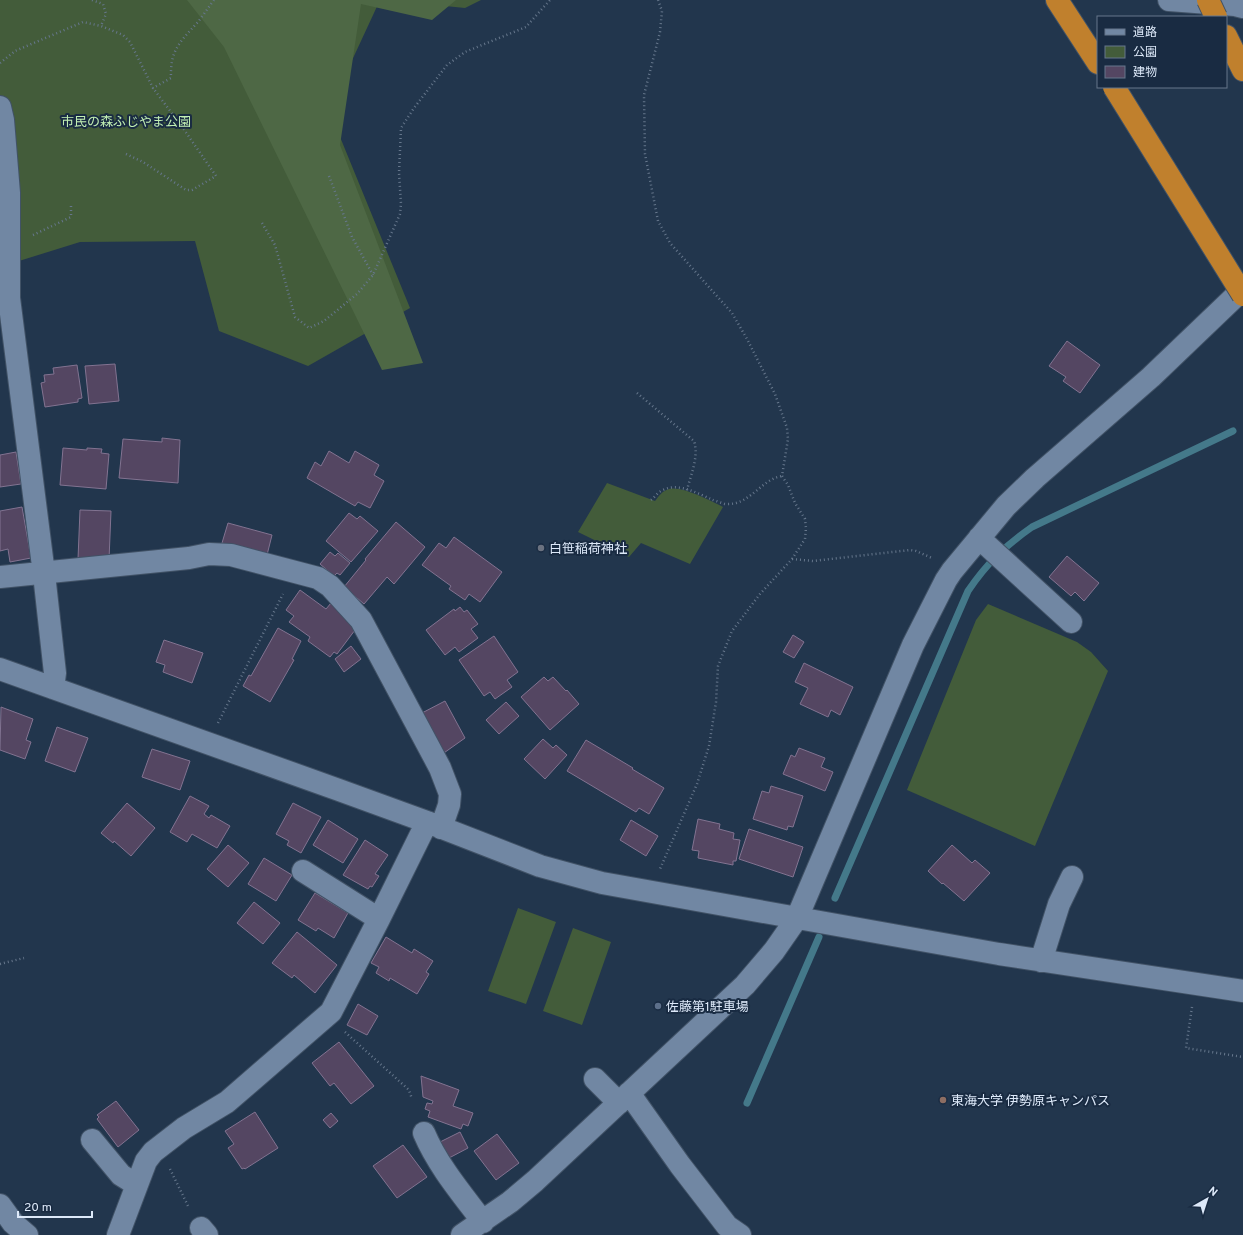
<svg xmlns="http://www.w3.org/2000/svg" width="1243" height="1235" viewBox="0 0 1243 1235" font-family="Overpass,'Noto Sans JP',sans-serif">
<style>
.green{fill:#435c3a}
.forest{fill:#4e6845}
.lines{fill:none;stroke-linecap:round;stroke-linejoin:round}
.stream{stroke:#44798a;stroke-width:7}
.building{fill:#544662;stroke:#827391}
.minor-casing{stroke:#415266;stroke-width:24}
.highway-casing{stroke:#415266;stroke-width:24}
.path{stroke:#66778c;stroke-width:2.5;stroke-dasharray:1 3;stroke-linecap:butt}
.minor{stroke:#7187a3;stroke-width:22}
.highway{stroke:#c0802d;stroke-width:22}
.highway-bridge-casing{stroke:#415266;stroke-width:24;stroke-linecap:butt}
.highway-bridge{stroke:#c0802d;stroke-width:22}
.worship-dot{fill:#6b7280;stroke:#192b42;stroke-width:1.5}
.service-dot{fill:#5c6f8a;stroke:#192b42;stroke-width:1.5}
.education-dot{fill:#8d6e63;stroke:#192b42;stroke-width:1.5}
.labels{text-anchor:middle;stroke-width:4;stroke-linejoin:round;paint-order:stroke}
.park-label{font-size:13px;fill:#c2efb3;stroke:#192b42}
.poi-label{font-size:13px;fill:#dde9f9;stroke:#192b42;text-anchor:start}
</style>
<rect width="100%" height="100%" fill="#22364d"/>
<!-- green -->
<path class="green" d="M 0,0 L 380,0 L 329,110 L 410,308 L 308,366 L 219,331 L 195,241 L 80,242 L 19,261 L 21,289 L 0,287 Z
M 385,0 L 481,0 L 465,8 Z
M 607,483 L 655,501 C 659,496 662,491 669,489 C 683,486 711,501 723,507 L 690,564 L 641,543 L 629,557 L 578,532 Z
M 988,604 L 1077,642 L 1091,652 L 1108,671 L 1035,846 L 907,790 L 976,620 Z
M 518,908 L 556,922 L 526,1004 L 488,991 Z
M 573,928 L 611,942 L 582,1025 L 543,1011 Z"/>
<!-- forest -->
<path class="forest" d="M 187,0 L 456,0 L 432,20 L 361,4 L 340,145 L 423,363 L 382,370 L 224,47 Z"/>
<g class="lines">
<!-- stream -->
<path class="stream" d="M 835,898 L 968,591 C 987,563 1005,546 1032,527 L 1233,431
M 747,1103 L 819,937"/>
</g>
<!-- building -->
<path class="building" d="M 1067,341 L 1100,365 L 1080,393 L 1063,381 L 1066,377 L 1049,366 Z
M 115,364 L 119,401 L 89,404 L 85,366 Z
M 77,365 L 82,398 L 78,399 L 78,402 L 45,407 L 41,383 L 45,382 L 44,375 L 54,374 L 53,368 Z
M 162,438 L 180,440 L 178,483 L 119,478 L 123,439 L 162,442 Z
M 63,448 L 87,450 L 87,448 L 102,449 L 101,453 L 109,454 L 106,489 L 60,485 Z
M 329,451 L 349,463 L 355,451 L 379,465 L 374,475 L 384,481 L 370,508 L 358,502 L 355,506 L 307,478 L 315,462 L 321,466 Z
M 16,452 L 21,484 L 0,487 L 0,455 Z
M 22,507 L 31,558 L 10,562 L 8,549 L 0,551 L 0,511 Z
M 80,510 L 111,511 L 109,560 L 78,559 Z
M 349,513 L 357,519 L 360,516 L 378,531 L 351,562 L 326,541 Z
M 396,522 L 425,547 L 394,584 L 387,577 L 364,604 L 344,587 L 366,560 L 365,559 Z
M 228,523 L 272,535 L 267,555 L 222,543 Z
M 454,537 L 502,572 L 480,602 L 469,594 L 465,600 L 449,589 L 451,586 L 422,565 L 439,543 L 446,548 Z
M 330,552 L 335,556 L 338,553 L 350,563 L 340,575 L 337,573 L 334,576 L 320,564 Z
M 1067,556 L 1099,583 L 1084,601 L 1075,592 L 1071,596 L 1049,577 Z
M 300,590 L 326,609 L 331,603 L 356,621 L 352,627 L 355,630 L 337,654 L 334,652 L 330,657 L 308,641 L 310,637 L 289,622 L 294,616 L 286,610 Z
M 460,607 L 464,612 L 467,610 L 478,624 L 471,629 L 478,638 L 459,652 L 455,647 L 445,655 L 426,630 L 454,609 L 455,611 Z
M 278,628 L 301,641 L 292,659 L 294,660 L 270,702 L 243,686 L 249,675 L 251,676 Z
M 793,635 L 804,642 L 794,658 L 783,652 Z
M 494,636 L 518,672 L 507,680 L 512,687 L 495,699 L 490,692 L 484,696 L 459,660 Z
M 164,640 L 203,653 L 192,683 L 163,672 L 165,665 L 156,662 Z
M 351,646 L 361,659 L 344,672 L 335,659 Z
M 804,663 L 853,687 L 840,715 L 831,710 L 828,717 L 800,704 L 808,688 L 795,682 Z
M 544,677 L 548,681 L 553,677 L 566,691 L 567,690 L 579,704 L 550,730 L 521,697 Z
M 445,701 L 465,738 L 441,755 L 420,714 Z
M 506,702 L 519,716 L 499,734 L 486,720 Z
M 1,707 L 33,719 L 26,740 L 31,742 L 25,759 L 0,750 Z
M 57,727 L 88,738 L 75,772 L 45,761 Z
M 543,739 L 553,748 L 556,745 L 567,755 L 545,779 L 524,759 Z
M 586,740 L 633,768 L 632,769 L 664,788 L 649,814 L 639,808 L 636,812 L 567,771 Z
M 799,748 L 825,758 L 821,767 L 833,772 L 825,791 L 783,774 L 791,755 L 795,757 Z
M 152,749 L 190,761 L 180,790 L 142,777 Z
M 771,786 L 803,796 L 793,827 L 788,826 L 787,830 L 753,819 L 762,791 L 769,793 Z
M 190,796 L 209,806 L 204,814 L 209,818 L 211,815 L 230,826 L 217,848 L 192,834 L 187,842 L 170,832 Z
M 127,803 L 155,828 L 131,856 L 114,841 L 113,843 L 101,833 Z
M 293,803 L 321,817 L 301,853 L 287,845 L 289,841 L 276,834 Z
M 698,819 L 720,824 L 719,829 L 734,833 L 733,839 L 740,840 L 736,861 L 733,861 L 733,865 L 698,858 L 699,851 L 692,850 Z
M 328,820 L 358,839 L 343,863 L 313,845 Z
M 631,820 L 658,836 L 646,856 L 620,840 Z
M 749,829 L 803,847 L 793,877 L 739,859 Z
M 365,840 L 388,855 L 375,874 L 379,876 L 372,887 L 370,886 L 368,889 L 343,875 Z
M 228,845 L 249,863 L 228,887 L 207,869 Z
M 952,845 L 972,863 L 975,860 L 990,873 L 964,901 L 943,883 L 942,884 L 928,871 Z
M 264,858 L 292,875 L 276,901 L 248,884 Z
M 315,893 L 348,913 L 334,938 L 318,928 L 316,931 L 298,920 Z
M 254,902 L 280,923 L 263,944 L 237,923 Z
M 297,932 L 337,965 L 315,993 L 294,975 L 292,978 L 272,963 Z
M 386,937 L 412,953 L 414,949 L 433,961 L 426,972 L 429,974 L 417,994 L 390,978 L 389,981 L 376,973 L 379,967 L 371,963 Z
M 358,1004 L 378,1016 L 367,1035 L 347,1025 Z
M 339,1042 L 374,1086 L 351,1104 L 334,1083 L 330,1086 L 312,1063 Z
M 421,1076 L 459,1090 L 453,1106 L 473,1113 L 468,1126 L 463,1124 L 461,1129 L 428,1117 L 430,1111 L 425,1109 L 427,1103 L 432,1104 L 433,1101 L 423,1097 Z
M 116,1101 L 139,1130 L 118,1147 L 97,1119 L 99,1117 L 97,1115 Z
M 255,1112 L 278,1148 L 245,1169 L 244,1168 L 242,1169 L 228,1148 L 234,1144 L 225,1131 Z
M 331,1113 L 338,1121 L 330,1128 L 323,1120 Z
M 460,1132 L 468,1148 L 449,1158 L 440,1142 Z
M 497,1134 L 519,1163 L 496,1180 L 474,1151 Z
M 403,1145 L 427,1177 L 397,1198 L 373,1166 Z"/>
<g class="lines">
<defs>
<path id="minor" d="M 1169,0 L 1235,5 L 1243,7
M 0,107 L 3,120 L 9,193 L 9,298 L 44,574 L 55,673 L 53,688
M 979,538 L 1071,622
M 0,577 L 189,558 L 209,554 L 231,555 L 318,578 L 330,586 L 361,620 L 440,768 L 450,794 L 449,805 L 441,828
M 0,669 L 339,790 L 427,822 L 540,866 L 602,883 L 999,954 L 1243,991
M 303,871 L 379,919
M 1041,961 L 1059,904 L 1072,877
M 595,1079 L 619,1103
M 629,1093 L 680,1165 L 727,1226 L 740,1235
M 424,1133 C 438,1166 462,1194 483,1222
M 92,1140 L 121,1175 L 137,1185
M 0,1205 L 13,1223 L 27,1235
M 201,1228 L 207,1235
M 118,1235 L 146,1161 L 153,1152 L 184,1128 L 227,1102 L 331,1012 L 379,919 L 427,822
M 462,1235 L 510,1202 L 535,1181 L 745,985 L 774,951 L 797,918 L 913,645 L 946,580 L 952,571 L 1006,506 L 1035,478 L 1151,377 L 1243,289"/>
<path id="highway" d="M 1057,0 L 1098,63
M 1226,36 L 1243,70"/>
</defs>
<!-- minor casing -->
<use href="#minor" class="minor-casing"/>
<!-- highway casing -->
<use href="#highway" class="highway-casing"/>
<!-- path -->
<path class="path" d="M 92,0 L 103,4 L 106,14 L 101,26
M 658,0 L 662,11 L 660,32 L 644,95 L 645,154 L 658,221 L 670,243 L 732,313 L 747,339 L 775,394 L 787,428 L 788,439 L 782,476 L 788,485 L 795,503 L 805,519 L 806,528 L 805,539 L 792,559 L 760,594 L 732,631 L 718,666 L 716,702 L 709,746 L 697,784 L 660,869
M 0,63 L 15,51 L 83,22 L 101,26 L 123,35 L 130,42 L 153,88 L 171,78 C 170,50 180,42 197,23 C 203,16 208,8 214,0
M 126,154 L 143,162 L 186,190 L 192,190 L 216,176 L 185,131 L 153,88
M 329,176 L 352,237 L 373,275
M 262,223 L 275,245 L 295,317 L 309,328 L 324,321 L 357,294 L 373,275 L 400,214 L 401,204 L 399,173 L 401,128 L 414,108 L 447,65 L 465,52 L 526,27 L 550,0
M 33,235 L 71,217 L 71,203
M 637,393 L 694,441 C 699,457 691,474 687,490
M 651,500 C 655,497 658,492 663,490 C 678,482 699,494 713,500 C 717,501 721,503 725,504 C 750,506 761,479 782,476
M 792,559 L 813,561 L 910,550 L 916,551 L 932,558
M 218,723 L 283,594
M 0,964 L 24,958
M 1192,1007 L 1186,1048 L 1243,1057
M 345,1032 L 409,1090 L 412,1099
M 170,1169 L 189,1208"/>
<!-- minor -->
<use href="#minor" class="minor"/>
<!-- highway -->
<use href="#highway" class="highway"/>
<defs>
<path id="highway-bridge" d="M 1208,0 L 1216,17
M 1114,87 L 1243,295"/>
</defs>
<!-- highway-bridge casing -->
<use href="#highway-bridge" class="highway-bridge-casing"/>
<!-- highway-bridge -->
<use href="#highway-bridge" class="highway-bridge"/>
</g>
<!-- markers -->
<circle class="worship-dot" cx="541" cy="548" r="4"/>
<circle class="service-dot" cx="658" cy="1006" r="4"/>
<circle class="education-dot" cx="943" cy="1100" r="4"/>
<g class="labels">
<!-- park labels -->
<g class="park-label">
<text x="126" y="126">市民の森ふじやま公園</text>
</g>
<!-- poi labels -->
<g class="poi-label">
<text x="549" y="553">白笹稲荷神社</text>
<text x="666" y="1011">佐藤第1駐車場</text>
<text x="951" y="1105">東海大学 伊勢原キャンパス</text>
</g>
</g>
<!-- legend -->
<rect x="1097" y="16" width="130" height="72" fill="#192b42" stroke="#67778b"/>
<rect x="1105" y="29" width="20" height="6" fill="#7187a3" stroke="#67778b"/>
<text x="1133" y="36" font-size="12" fill="#dde9f9">道路</text>
<rect x="1105" y="46" width="20" height="12" fill="#435c3a" stroke="#67778b"/>
<text x="1133" y="56" font-size="12" fill="#dde9f9">公園</text>
<rect x="1105" y="66" width="20" height="12" fill="#544662" stroke="#67778b"/>
<text x="1133" y="76" font-size="12" fill="#dde9f9">建物</text>
<!-- north arrow -->
<g transform="translate(1207 1199) rotate(39)" stroke="#192b42" stroke-width="3" paint-order="stroke">
<path d="M0-3L7 15L0 10L-7 15Z" fill="#dde9f9"/>
<text y="-6" font-size="11" font-weight="bold" text-anchor="middle" fill="#dde9f9">N</text>
</g>
<!-- scale -->
<path d="M18 1211v6h74v-6" fill="none" stroke="#dde9f9" stroke-width="2"/>
<text x="24" y="1211" font-size="12" fill="#dde9f9" stroke="#192b42" stroke-width="3" paint-order="stroke">20 m</text>
</svg>
